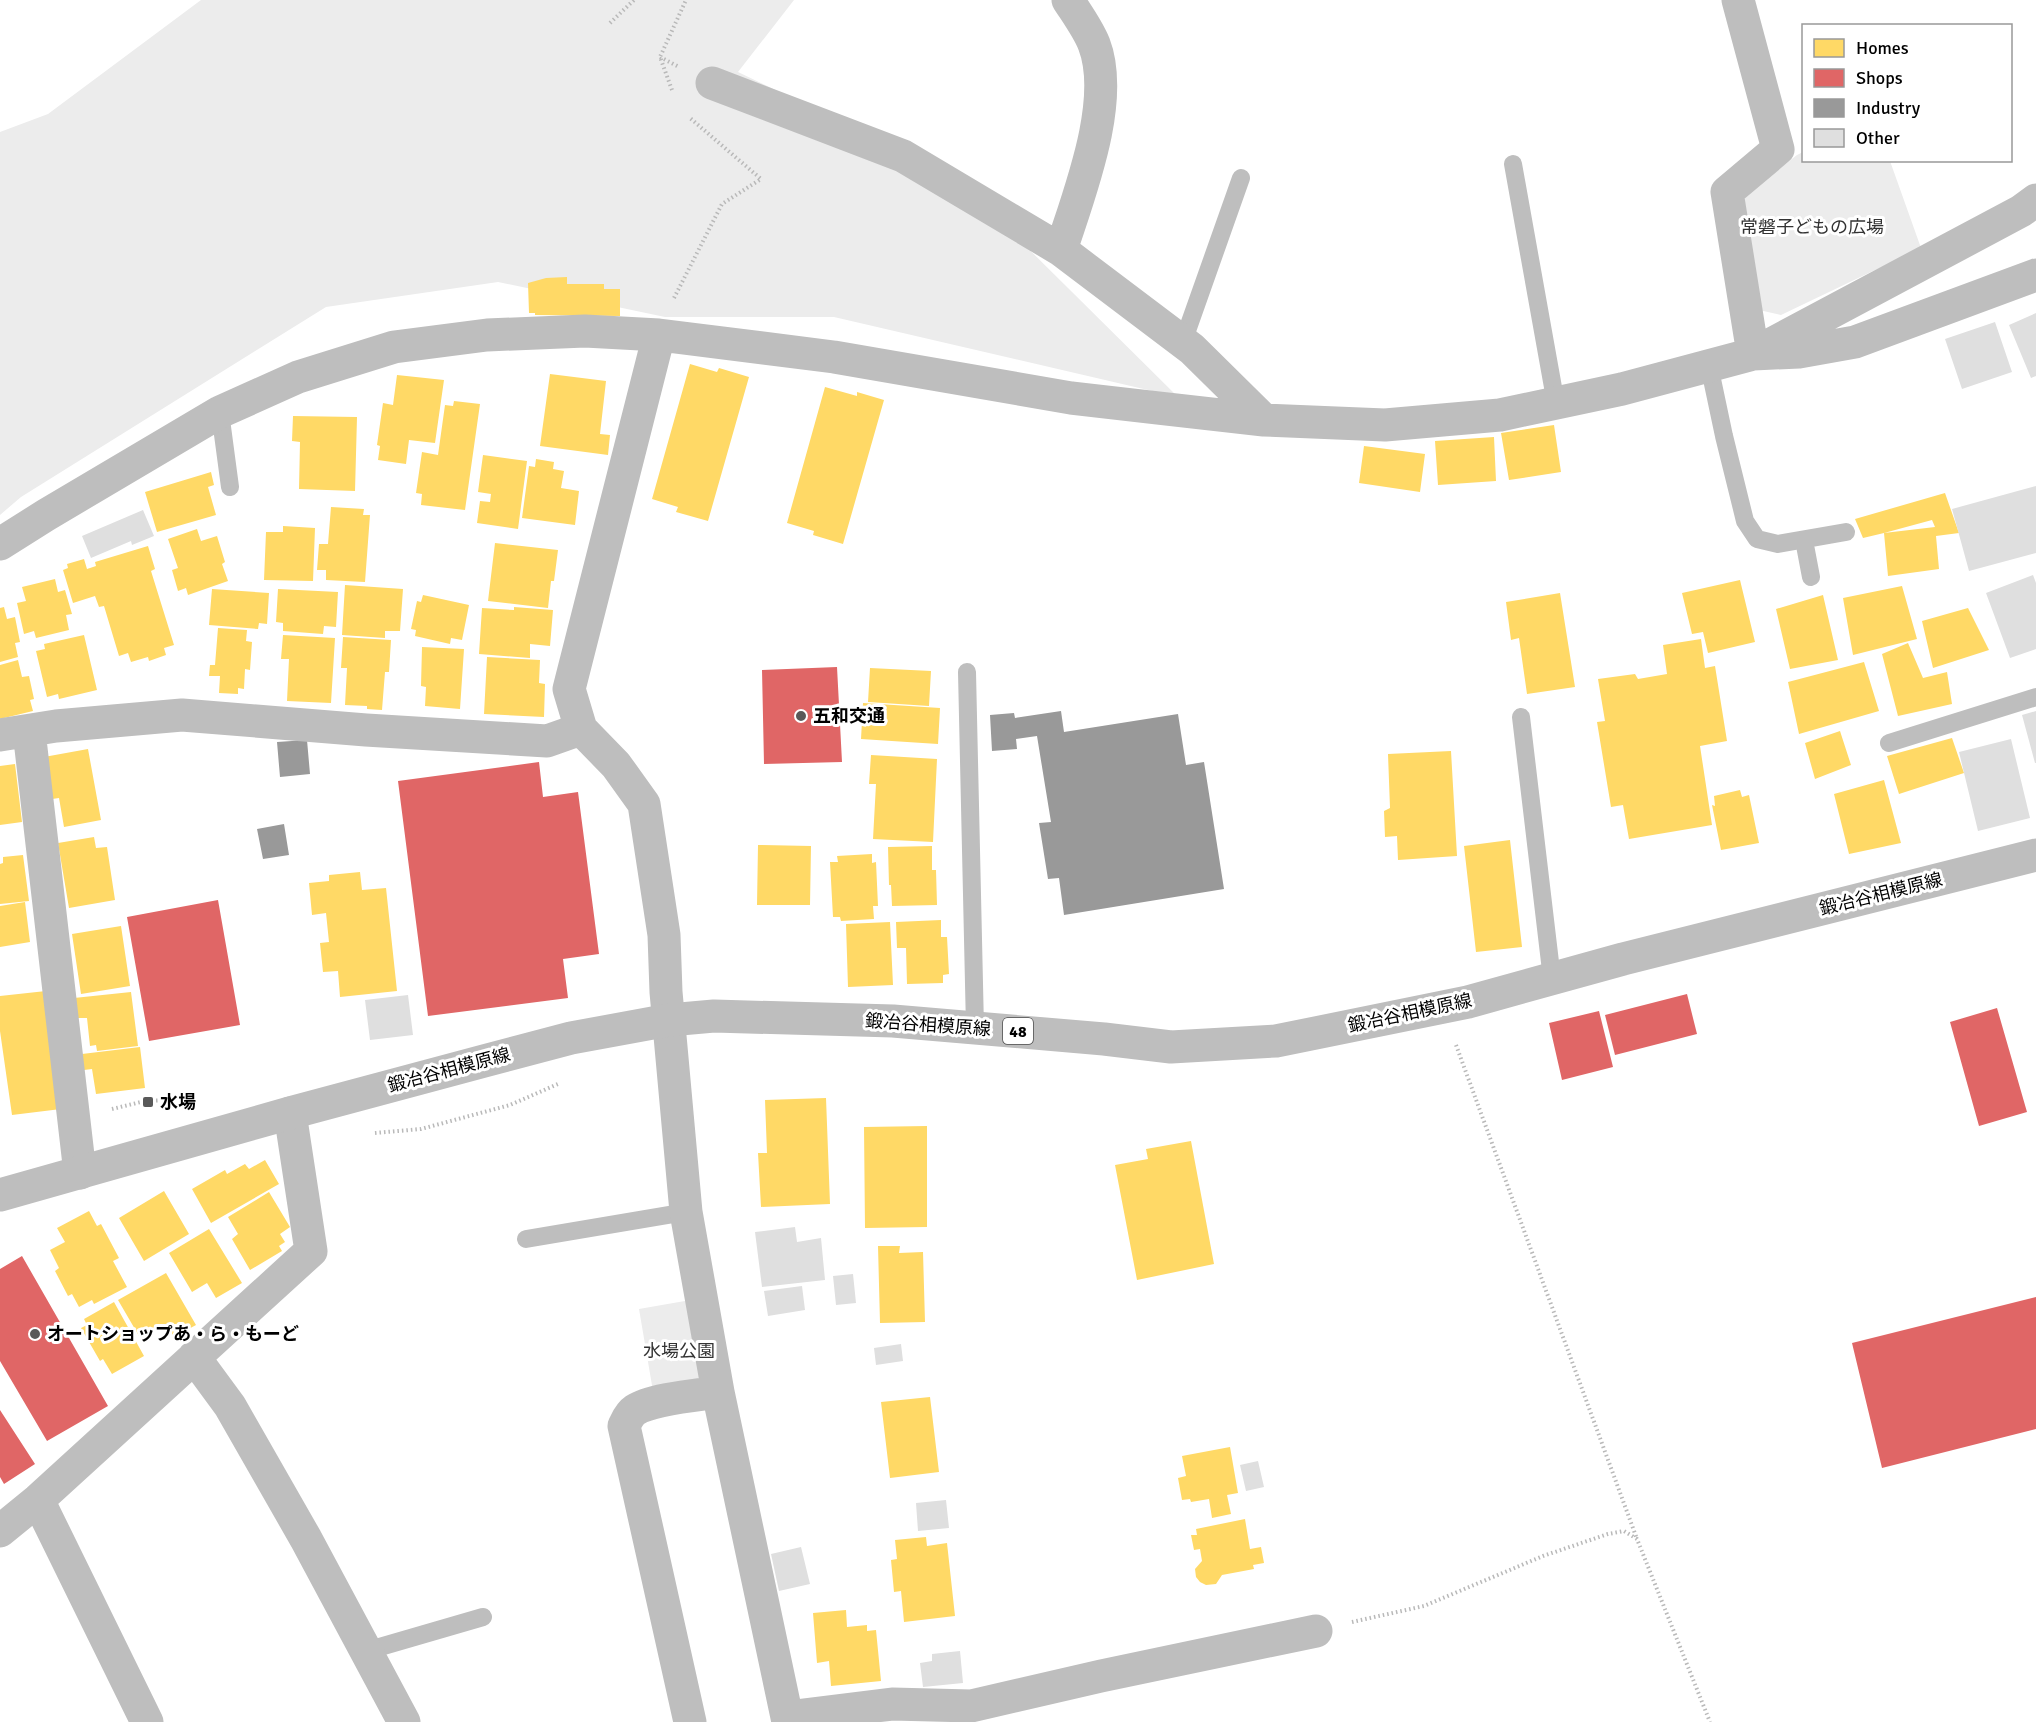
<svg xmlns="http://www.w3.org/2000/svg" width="2036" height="1722" viewBox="0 0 2036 1722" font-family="Signika,'Noto Sans JP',sans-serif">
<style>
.green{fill:#ececec}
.homes{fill:#ffd966;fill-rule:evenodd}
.shops{fill:#e06666}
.industry{fill:#999}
.building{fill:#dfdfdf}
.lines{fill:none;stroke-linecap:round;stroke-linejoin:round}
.path{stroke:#b9b9b9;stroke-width:4;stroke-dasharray:1.5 3;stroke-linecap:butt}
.service{stroke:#bebebe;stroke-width:18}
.minor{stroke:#bebebe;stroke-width:33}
.primary{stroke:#bebebe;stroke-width:33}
.poi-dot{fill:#595959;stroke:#fff;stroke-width:2}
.labels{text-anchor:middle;stroke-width:6;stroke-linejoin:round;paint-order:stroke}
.shield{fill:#fff;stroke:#4c4c4c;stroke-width:1.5}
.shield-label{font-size:16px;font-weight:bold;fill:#000}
.park-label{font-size:18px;fill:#333;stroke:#fff}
.poi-label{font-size:18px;font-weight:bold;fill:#000;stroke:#fff;text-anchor:start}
.street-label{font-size:18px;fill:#000;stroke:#fff}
</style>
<rect width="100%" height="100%" fill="#fff"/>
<!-- green -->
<path class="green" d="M 201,0 L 794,0 L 738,72 L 957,178 L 1178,397 L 834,317 L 665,317 L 498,282 L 326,307 L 21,497 L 0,515 L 0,132 L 48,114 Z
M 1803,152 L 1804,160 L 1890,161 L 1921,248 L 1781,315 L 1759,310 L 1741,204 L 1748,194 L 1797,155 Z
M 702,1298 L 718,1392 L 655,1403 L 639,1309 Z"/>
<!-- homes -->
<path class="homes" d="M 567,277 L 567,284 L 604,284 L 604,289 L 620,289 L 620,316 L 535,315 L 535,313 L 529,313 L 528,283 L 546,278 Z
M 690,364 L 717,372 L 719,368 L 749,377 L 708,521 L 676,512 L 678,507 L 652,499 Z
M 550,374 L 606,381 L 600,434 L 610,435 L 608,455 L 540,446 Z
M 397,375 L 444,380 L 435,443 L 409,440 L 406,464 L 378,460 L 380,446 L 377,445 L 383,403 L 393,405 Z
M 825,387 L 857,396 L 857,392 L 884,400 L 843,544 L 813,535 L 814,531 L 787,523 Z
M 454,401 L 480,404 L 465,510 L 421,505 L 422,494 L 416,493 L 422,452 L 438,455 L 445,405 L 453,406 Z
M 293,416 L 357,417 L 355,491 L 299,489 L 300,442 L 292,441 Z
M 1554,425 L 1561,472 L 1509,480 L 1501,433 Z
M 1494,437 L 1496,481 L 1438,485 L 1435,441 Z
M 1364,446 L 1425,454 L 1420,492 L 1359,483 Z
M 483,455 L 527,461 L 518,529 L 477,523 L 480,501 L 490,502 L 491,494 L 478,492 Z
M 536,459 L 554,462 L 553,469 L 564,471 L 561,488 L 579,491 L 575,525 L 522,518 L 529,466 L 535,467 Z
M 211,472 L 214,485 L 208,487 L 216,515 L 157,532 L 145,492 Z
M 1945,493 L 1959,533 L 1936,536 L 1939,569 L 1888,576 L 1884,533 L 1863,538 L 1855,519 ZM 1932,520 L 1935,527 L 1884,533 Z
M 331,507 L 364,509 L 363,515 L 370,515 L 365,582 L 326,580 L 326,570 L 317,570 L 319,544 L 328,544 Z
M 283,526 L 315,528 L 313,581 L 264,580 L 266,532 L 283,532 Z
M 197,529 L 201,541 L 217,536 L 225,562 L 222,564 L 228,581 L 188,595 L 186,588 L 178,591 L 172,570 L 178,568 L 168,539 Z
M 495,543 L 558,550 L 554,581 L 551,581 L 548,608 L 488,601 Z
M 148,546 L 155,569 L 151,571 L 174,645 L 164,648 L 166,655 L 149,661 L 148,657 L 131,662 L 128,653 L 119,656 L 104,606 L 99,607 L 95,596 L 73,603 L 63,570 L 68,568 L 67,564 L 84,559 L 87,569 L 96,566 L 95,562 Z
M 55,579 L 58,592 L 65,590 L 72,614 L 66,615 L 69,630 L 36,638 L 34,631 L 24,634 L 17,603 L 26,601 L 22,587 Z
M 1740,580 L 1755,642 L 1708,653 L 1703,632 L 1692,634 L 1682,593 Z
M 345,585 L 403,589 L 400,631 L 385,631 L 385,638 L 342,635 Z
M 1902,586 L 1917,639 L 1853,655 L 1843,598 Z
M 212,589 L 269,593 L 267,624 L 259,623 L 258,629 L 209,625 Z
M 278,589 L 338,592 L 336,627 L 324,626 L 323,634 L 283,631 L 283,623 L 276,622 Z
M 1560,593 L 1575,687 L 1527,694 L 1519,638 L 1511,640 L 1506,602 Z
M 423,595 L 469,605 L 462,640 L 451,638 L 450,644 L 415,636 L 416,630 L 411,629 L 417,601 L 421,602 Z
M 1823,595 L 1838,660 L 1790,669 L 1776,609 Z
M 4,607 L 7,619 L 15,617 L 20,642 L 15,643 L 18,657 L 0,662 L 0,608 Z
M 514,607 L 553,610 L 550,646 L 530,644 L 530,658 L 479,654 L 482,608 L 514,610 Z
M 1968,608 L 1989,650 L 1933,668 L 1922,621 Z
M 218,628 L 247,630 L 246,641 L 252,642 L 250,670 L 245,669 L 244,689 L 238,688 L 238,694 L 219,693 L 220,676 L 209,676 L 210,665 L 215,665 Z
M 84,635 L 97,690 L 59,699 L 58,694 L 47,697 L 36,651 L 45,649 L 44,644 Z
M 283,635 L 335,638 L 331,703 L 287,701 L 289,659 L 281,659 Z
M 343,637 L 391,640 L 389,672 L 385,672 L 382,710 L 367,709 L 367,706 L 345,705 L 347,668 L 341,668 Z
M 1701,639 L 1705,668 L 1715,666 L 1727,741 L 1700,746 L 1712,825 L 1629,839 L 1623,805 L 1611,807 L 1597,722 L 1605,721 L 1598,679 L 1635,674 L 1638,679 L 1667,674 L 1663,645 Z
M 1908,643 L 1923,678 L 1947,672 L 1952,704 L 1898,716 L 1882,654 Z
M 422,647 L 464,649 L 460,709 L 425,706 L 426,687 L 421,686 Z
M 487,657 L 540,660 L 539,683 L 545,684 L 544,717 L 484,714 Z
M 18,660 L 22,677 L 29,676 L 34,699 L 30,700 L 33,711 L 0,719 L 0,665 Z
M 1864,662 L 1879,711 L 1799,734 L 1788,682 Z
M 870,668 L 931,671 L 929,706 L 868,702 Z
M 863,703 L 940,708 L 938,744 L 861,739 Z
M 1840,731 L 1851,765 L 1815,779 L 1805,743 Z
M 1952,738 L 1964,773 L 1899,794 L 1887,756 Z
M 88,749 L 101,820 L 64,827 L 59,798 L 52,799 L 44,757 Z
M 1451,751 L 1457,856 L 1398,860 L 1397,836 L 1385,837 L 1384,811 L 1390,808 L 1388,754 Z
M 871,755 L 937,759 L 933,842 L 873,839 L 876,784 L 869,784 Z
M 15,764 L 22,822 L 0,825 L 0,766 Z
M 1884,780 L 1901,843 L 1849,854 L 1834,794 Z
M 1740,790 L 1742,797 L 1749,795 L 1759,843 L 1721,850 L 1712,805 L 1715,806 L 1714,796 Z
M 94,837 L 96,848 L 107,847 L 115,900 L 69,908 L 58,843 Z
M 1510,840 L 1522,947 L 1476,952 L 1464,846 Z
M 758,845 L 811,846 L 810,905 L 757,905 Z
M 932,846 L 932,870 L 936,870 L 937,905 L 892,906 L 891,885 L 889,885 L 888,847 Z
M 872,854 L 872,863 L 876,862 L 878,906 L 873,906 L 874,919 L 841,921 L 840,917 L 833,917 L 830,862 L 838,862 L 837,856 Z
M 23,855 L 29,901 L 0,904 L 0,864 L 3,863 L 3,857 Z
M 360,872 L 362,890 L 386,888 L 397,991 L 340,997 L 338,971 L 323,972 L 320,943 L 329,942 L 326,913 L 312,915 L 309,883 L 329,881 L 329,875 Z
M 25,902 L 30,942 L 0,947 L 0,906 Z
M 941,920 L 941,937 L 947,937 L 949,974 L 943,975 L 943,983 L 907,984 L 906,948 L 897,948 L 896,922 Z
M 890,922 L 893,985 L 848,987 L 846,924 Z
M 121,926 L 130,986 L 81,994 L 72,934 Z
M 46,991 L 61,1109 L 12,1115 L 0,1031 L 0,996 Z
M 131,992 L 138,1046 L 97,1051 L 96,1045 L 90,1046 L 87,1018 L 77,1018 L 74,998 Z
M 140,1047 L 145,1088 L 96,1094 L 92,1069 L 84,1070 L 82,1054 Z
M 826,1098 L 830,1204 L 761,1207 L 758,1153 L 767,1153 L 765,1100 Z
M 927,1126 L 927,1227 L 865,1228 L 864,1127 Z
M 1191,1141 L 1214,1264 L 1137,1280 L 1115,1165 L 1148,1159 L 1146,1149 Z
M 265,1160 L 279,1184 L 211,1223 L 192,1189 L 225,1170 L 227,1174 L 245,1164 L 249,1169 Z
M 164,1191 L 189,1234 L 144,1261 L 119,1218 Z
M 269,1192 L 290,1227 L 280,1234 L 285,1242 L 279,1246 L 282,1251 L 250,1270 L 232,1239 L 238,1234 L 228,1217 Z
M 89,1211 L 97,1226 L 101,1224 L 119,1258 L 113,1261 L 127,1287 L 94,1304 L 92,1300 L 79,1307 L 72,1294 L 68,1296 L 55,1271 L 59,1268 L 50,1250 L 65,1242 L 57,1228 Z
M 209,1229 L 242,1283 L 216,1298 L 207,1283 L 192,1292 L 169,1253 Z
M 878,1246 L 900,1246 L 899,1253 L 923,1252 L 925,1322 L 880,1323 Z
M 166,1273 L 196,1325 L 174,1337 L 167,1325 L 157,1331 L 155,1327 L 139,1336 L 118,1300 Z
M 114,1302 L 144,1356 L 112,1374 L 103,1359 L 100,1361 L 81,1328 L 87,1325 L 84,1319 Z
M 930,1397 L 939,1472 L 890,1478 L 881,1402 Z
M 1230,1447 L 1238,1493 L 1227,1495 L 1231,1514 L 1212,1518 L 1209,1499 L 1191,1502 L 1190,1499 L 1182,1500 L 1178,1478 L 1186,1476 L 1182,1456 Z
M 1245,1519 L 1250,1549 L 1261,1547 L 1264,1563 L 1253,1565 L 1254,1569 L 1222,1575 L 1216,1584 L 1206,1585 L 1200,1582 L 1196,1577 L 1195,1569 L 1202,1561 L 1200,1549 L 1194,1550 L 1191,1535 L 1197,1535 L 1196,1529 Z
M 926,1537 L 927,1546 L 947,1543 L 955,1616 L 904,1622 L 901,1591 L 894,1592 L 891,1560 L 897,1559 L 895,1540 Z
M 846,1610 L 847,1627 L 867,1625 L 867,1631 L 876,1630 L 881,1681 L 831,1686 L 829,1661 L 817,1663 L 813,1613 Z"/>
<!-- shops -->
<path class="shops" d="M 837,667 L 842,762 L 764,764 L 762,670 Z
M 539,762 L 543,797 L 578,792 L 599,954 L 563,959 L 568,998 L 428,1016 L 398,781 Z
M 218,900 L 240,1025 L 149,1041 L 127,917 Z
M 1687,994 L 1697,1034 L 1615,1055 L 1605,1015 Z
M 1997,1008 L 2027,1112 L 1979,1126 L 1950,1022 Z
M 1599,1011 L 1613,1067 L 1562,1080 L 1549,1023 Z
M 22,1256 L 108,1406 L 47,1441 L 0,1361 L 0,1269 Z
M 2036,1297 L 2036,1429 L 1882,1468 L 1852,1343 Z
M 0,1410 L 35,1464 L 4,1484 L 0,1477 Z"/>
<!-- industry -->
<path class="industry" d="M 1061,711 L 1064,732 L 1178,714 L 1186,765 L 1204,762 L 1224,889 L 1064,915 L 1059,878 L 1048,879 L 1039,823 L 1051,822 L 1037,736 L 1016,739 L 1017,749 L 992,751 L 990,715 L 1014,713 L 1015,718 Z
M 307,740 L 310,774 L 280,777 L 277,742 Z
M 284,824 L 289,855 L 263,859 L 257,829 Z"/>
<!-- building -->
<path class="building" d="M 2036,313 L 2036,376 L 2031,378 L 2009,325 Z
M 1995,322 L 2012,372 L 1962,389 L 1945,339 Z
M 2036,486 L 2036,553 L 1969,571 L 1952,509 Z
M 143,510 L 154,536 L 132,545 L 131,541 L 91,558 L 82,536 Z
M 2033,575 L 2036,583 L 2036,649 L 2010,658 L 1986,593 Z
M 2036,711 L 2036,763 L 2035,763 L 2022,715 Z
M 2011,739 L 2030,818 L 1978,831 L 1959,752 Z
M 408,995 L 413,1035 L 370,1040 L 365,1000 Z
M 795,1227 L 797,1242 L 821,1238 L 825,1280 L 762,1287 L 755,1232 Z
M 853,1274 L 856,1303 L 836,1305 L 833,1276 Z
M 802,1286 L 805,1310 L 768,1316 L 764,1291 Z
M 901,1344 L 903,1361 L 876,1365 L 874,1348 Z
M 1258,1461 L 1264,1487 L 1246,1491 L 1240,1465 Z
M 946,1500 L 949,1528 L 918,1531 L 916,1503 Z
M 801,1547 L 810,1584 L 779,1591 L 771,1554 Z
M 960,1651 L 963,1683 L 923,1687 L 920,1663 L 932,1661 L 932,1654 Z"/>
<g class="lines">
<!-- path -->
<path class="path" d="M 610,23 L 634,0
M 660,57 L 679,67
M 672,90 L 660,57 L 686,0
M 674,298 L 722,204 L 761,179 L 690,118
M 1456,1045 L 1637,1539
M 112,1109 L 145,1101 L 190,1099
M 375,1133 L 421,1129 L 510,1105 L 558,1084
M 1352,1622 L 1424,1606 L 1543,1556 L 1608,1534 L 1624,1531 L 1637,1539 L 1710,1722"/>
<!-- service -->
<path class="service" d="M 1513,164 L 1556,404
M 1183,342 L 1241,178
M 1709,365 L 1724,436 L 1745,521 L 1757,539 L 1778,544 L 1846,532
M 220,412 L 230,487
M 1804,540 L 1811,577
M 967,672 L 975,1028
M 1521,717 L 1552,979
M 1889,743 L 2036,697
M 526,1239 L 686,1212
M 366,1651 L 483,1617"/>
<!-- minor -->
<path class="minor" d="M 1738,0 L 1778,149 L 1727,192 L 1753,354
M 712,83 L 903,156 L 1061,250 L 1192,349 L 1264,420
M 1061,250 C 1079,194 1116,101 1094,44 C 1088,29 1077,14 1068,0
M 659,335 L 569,689 L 581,729 L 616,765 L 644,804 L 664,935 L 666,992 L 686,1212 L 718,1392 L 788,1722
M 1762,349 L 2021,211 L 2036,200
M 0,544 L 46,515 L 220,412 L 298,377 L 394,347 L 487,335 L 585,331 L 659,335 L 834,357 L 1071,398 L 1158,408 L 1264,420 L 1385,425 L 1500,415 L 1622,389 L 1753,354 L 1799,352 L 1855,342 L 2036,275
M 29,731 L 80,1173
M 0,735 L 56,726 L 182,715 L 366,730 L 547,741 L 581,729
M 194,1357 L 230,1406 L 306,1539 L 404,1722
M 38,1500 L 147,1722
M 0,1531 L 38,1500 L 311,1251 L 290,1113
M 787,1717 L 892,1704 L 971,1706 L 1101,1676 L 1316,1631
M 690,1722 L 624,1426 C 627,1420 629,1414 635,1410 C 651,1399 698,1395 718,1392"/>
<!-- primary -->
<path class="primary" d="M 0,1195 L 290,1113 L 484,1061 L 571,1038 L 669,1020 L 714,1016 L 893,1021 L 1104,1039 L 1171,1047 L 1276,1041 L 1468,1002 L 1623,959 L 2036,855"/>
</g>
<!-- markers -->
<g class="poi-dot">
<circle cx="801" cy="716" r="6"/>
<rect x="142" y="1096" width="12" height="12" rx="3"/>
<circle cx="35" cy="1334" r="6"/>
</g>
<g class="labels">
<!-- shield labels -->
<rect class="shield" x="1003" y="1018" width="30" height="26" rx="4.5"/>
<g class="shield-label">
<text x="1018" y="1037">48</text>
</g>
<!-- park labels -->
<g class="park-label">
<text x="1812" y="233">常磐子どもの広場</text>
<text x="679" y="1357">水場公園</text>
</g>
<!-- poi labels -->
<g class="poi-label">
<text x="813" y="722">五和交通</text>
<text x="160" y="1108">水場</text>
<text x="47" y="1340">オートショップあ・ら・もーど</text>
</g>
<!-- street labels -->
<g class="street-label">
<text transform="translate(1881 894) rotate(-14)" y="6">鍛冶谷相模原線</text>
<text transform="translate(1410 1013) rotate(-12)" y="6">鍛冶谷相模原線</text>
<text transform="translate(928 1025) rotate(4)" y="6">鍛冶谷相模原線</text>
<text transform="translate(449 1070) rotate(-15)" y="6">鍛冶谷相模原線</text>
</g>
</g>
<!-- legend -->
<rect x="1802" y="24" width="210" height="138" fill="#ffffff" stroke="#999999" stroke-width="1.5"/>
<rect x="1814" y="39" width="30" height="18" fill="#ffd966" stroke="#999999" stroke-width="1.5"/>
<text x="1856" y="54" font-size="18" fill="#000000">Homes</text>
<rect x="1814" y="69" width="30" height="18" fill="#e06666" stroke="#999999" stroke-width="1.5"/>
<text x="1856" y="84" font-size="18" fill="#000000">Shops</text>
<rect x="1814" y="99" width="30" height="18" fill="#999999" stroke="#999999" stroke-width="1.5"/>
<text x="1856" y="114" font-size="18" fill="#000000">Industry</text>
<rect x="1814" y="129" width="30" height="18" fill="#dfdfdf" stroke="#999999" stroke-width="1.5"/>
<text x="1856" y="144" font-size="18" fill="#000000">Other</text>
</svg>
